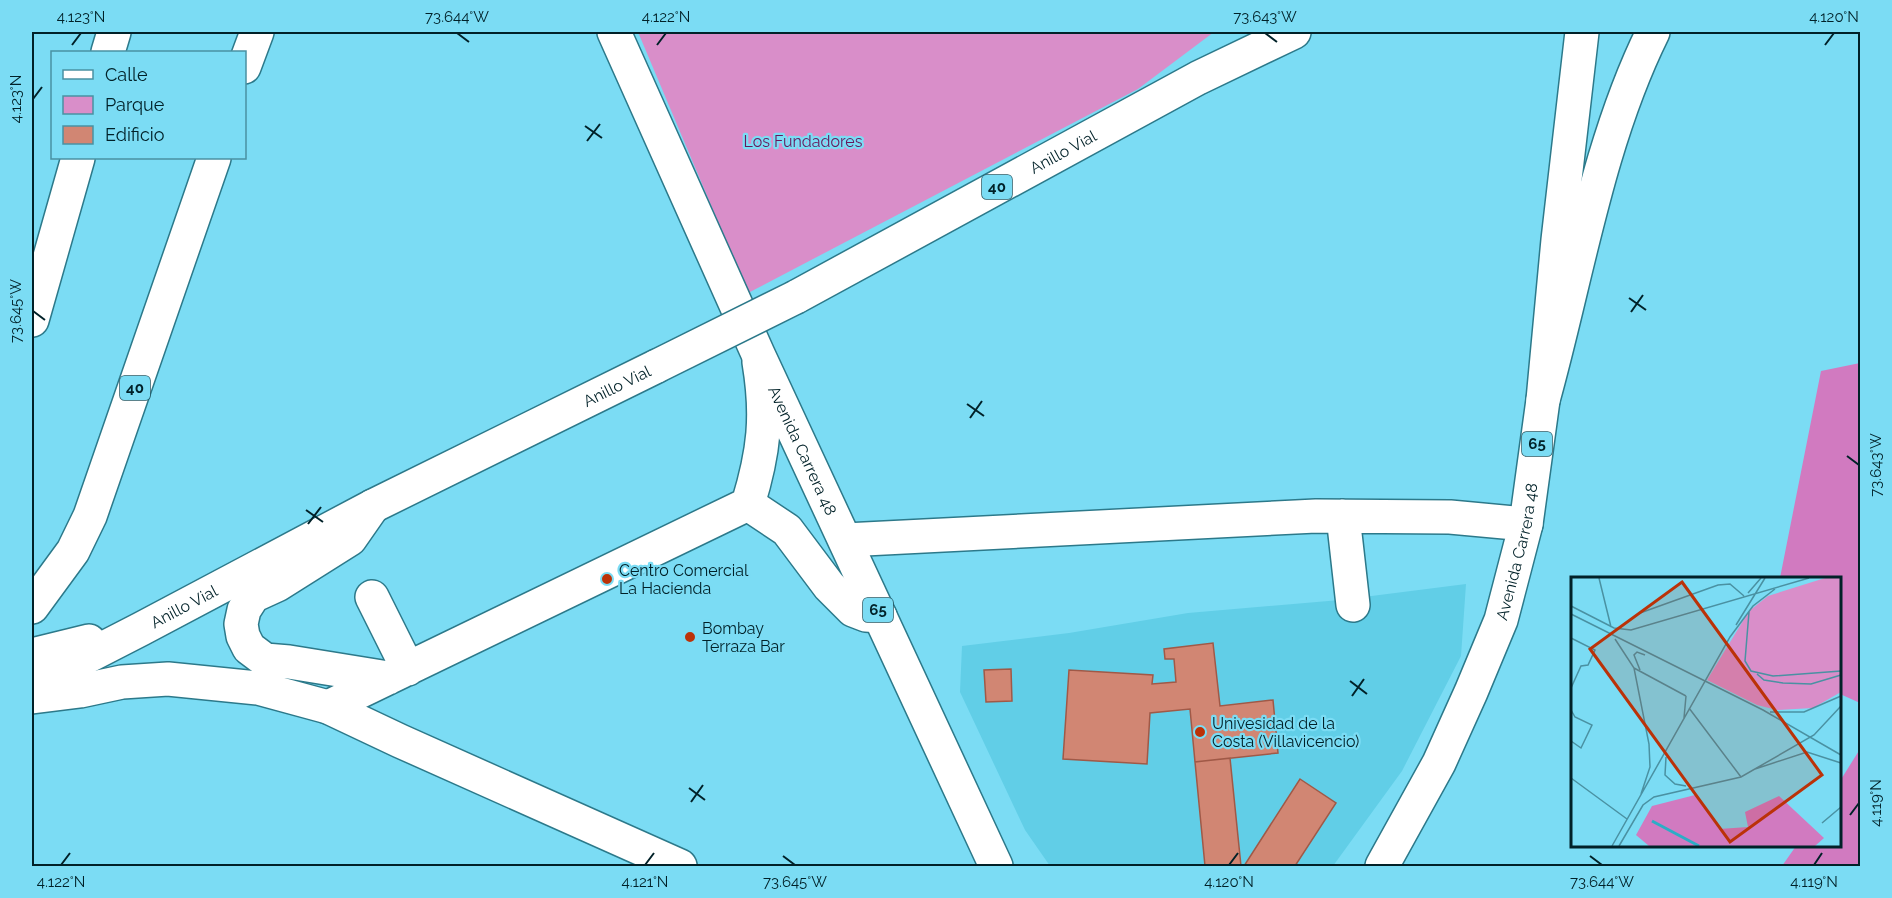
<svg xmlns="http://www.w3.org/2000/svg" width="1892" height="898" viewBox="0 0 1892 898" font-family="Raleway,sans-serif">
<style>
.built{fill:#61cee7}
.green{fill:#d98ec9}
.forest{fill:#d17ac0}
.building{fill:#d18673;stroke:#a05947;stroke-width:1.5}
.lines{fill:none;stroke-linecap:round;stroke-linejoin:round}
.minor-casing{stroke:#2c798a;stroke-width:36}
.major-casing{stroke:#2c798a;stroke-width:36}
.highway-casing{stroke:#2c798a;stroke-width:36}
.minor{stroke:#fff;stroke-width:33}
.major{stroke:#fff;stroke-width:33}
.highway{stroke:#fff;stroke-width:33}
.highway-bridge-casing{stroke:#2c798a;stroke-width:36;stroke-linecap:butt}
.highway-bridge{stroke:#fff;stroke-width:33}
.ticks{fill:none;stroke:#012128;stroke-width:2}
.poi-dot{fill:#bb3208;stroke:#7bdcf4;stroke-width:2}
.labels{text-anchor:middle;stroke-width:4.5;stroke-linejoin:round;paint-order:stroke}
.shield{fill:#7bdcf4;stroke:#265965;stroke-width:1.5}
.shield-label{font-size:15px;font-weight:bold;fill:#012128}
.park-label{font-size:16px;fill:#67185b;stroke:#7bdcf4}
.street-label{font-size:16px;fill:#012128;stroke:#7bdcf4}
.poi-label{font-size:16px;fill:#012128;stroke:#7bdcf4;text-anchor:start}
.inset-river{fill:none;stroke:#2cadc6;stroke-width:3}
.inset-road{fill:none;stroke:#4a91a2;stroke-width:1.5}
.view{fill:#bb3208;fill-opacity:0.15;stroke:#bb3208;stroke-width:3}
.inset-edge{fill:none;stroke:#012128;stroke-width:3}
.neatline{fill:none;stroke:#012128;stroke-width:2}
.ticks-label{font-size:15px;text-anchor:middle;fill:#012128}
</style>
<rect width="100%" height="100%" fill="#7bdcf4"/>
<!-- built -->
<path class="built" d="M 1466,584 L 1461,656 L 1402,771 L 1333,866 L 1050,866 L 1025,830 L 960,692 L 962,646 L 1069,633 L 1188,613 L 1340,600 Z"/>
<!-- green -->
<path class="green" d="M 638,32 L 1214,32 L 1138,89 L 748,293 Z"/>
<!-- forest -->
<path class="forest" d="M 1860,363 L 1860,703 L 1840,694 L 1840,578 L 1780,578 L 1821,371 Z
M 1860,749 L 1860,866 L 1782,866 L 1796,846 L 1840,846 L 1840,781 Z"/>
<!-- building -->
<path class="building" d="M 1213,643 L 1220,706 L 1273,700 L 1278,753 L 1195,762 L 1190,709 L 1150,713 L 1147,764 L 1063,759 L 1069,670 L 1153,675 L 1152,684 L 1176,682 L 1174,659 L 1165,659 L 1164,649 Z
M 1011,669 L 1012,701 L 986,702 L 984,670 Z
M 1230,758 L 1241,866 L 1205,866 L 1195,762 Z
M 1300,779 L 1336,803 L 1295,866 L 1244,866 Z"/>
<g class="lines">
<defs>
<path id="minor" d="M 108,52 L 114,32
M 32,320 L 78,158
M 748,504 L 787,530 L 829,586 L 853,610 L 866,615 L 880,616
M 373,506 L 350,539 L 277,585 L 253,596 L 244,610 L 241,624 L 243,636 L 249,648 L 265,660 L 289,662 L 388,678
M 1343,516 L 1353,605
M 845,540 L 1316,516 L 1450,517 L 1526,524
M 372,597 L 408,669
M 328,707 L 748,504 C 764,452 768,416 759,362"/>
<g id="major">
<path id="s1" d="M 614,32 L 758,354 L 996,866"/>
<path id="s2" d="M 1382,866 L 1439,763 L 1471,692 L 1501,620 L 1526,524 L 1543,400 L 1558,240 L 1582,32"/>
</g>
<g id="highway">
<path d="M 244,67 L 257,32"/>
<path id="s3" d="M 796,297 L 1198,78 L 1294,32"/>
<path d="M 1543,400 C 1577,278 1597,145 1653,32"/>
<path d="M 32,607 L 73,551 L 90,516 L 214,158"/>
<path d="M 32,655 L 89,641"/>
<path id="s4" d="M 32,685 L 141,629 L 373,506 L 657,366"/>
<path d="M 32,697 L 80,691 L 122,682 L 168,679 L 258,688 L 328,707 L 400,741 L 680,866"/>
</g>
</defs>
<!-- minor casing -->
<use href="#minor" class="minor-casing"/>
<!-- major casing -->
<use href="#major" class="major-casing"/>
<!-- highway casing -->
<use href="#highway" class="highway-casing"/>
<!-- minor -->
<use href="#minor" class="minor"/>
<!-- major -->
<use href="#major" class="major"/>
<!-- highway -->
<use href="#highway" class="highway"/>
<defs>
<path id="highway-bridge" d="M 657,366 L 796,297"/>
</defs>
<!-- highway-bridge casing -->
<use href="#highway-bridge" class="highway-bridge-casing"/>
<!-- highway-bridge -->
<use href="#highway-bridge" class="highway-bridge"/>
</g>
<!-- ticks -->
<path class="ticks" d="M 457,33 L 469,42M 1265,33 L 1277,42M 72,45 L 81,33M 657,45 L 666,33M 1825,45 L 1834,33M 33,99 L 42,87M 585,126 L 602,138M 587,141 L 600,124M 1629,298 L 1646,310M 33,311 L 45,320M 1631,312 L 1643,295M 967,404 L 984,416M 970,418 L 982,401M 1847,456 L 1859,465M 306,510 L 323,522M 308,524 L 321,507M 1350,681 L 1367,694M 1352,696 L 1364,679M 689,788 L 705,800M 691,802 L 703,785M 1850,815 L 1859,803M 783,856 L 795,865M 1590,856 L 1602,865M 61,865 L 70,853M 645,865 L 654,853M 1229,865 L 1238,853M 1814,865 L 1822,853"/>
<!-- markers -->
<g class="poi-dot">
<circle cx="607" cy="579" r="6"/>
<circle cx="690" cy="637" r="6"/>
<circle cx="1200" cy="732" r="6"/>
</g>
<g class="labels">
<!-- shield labels -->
<g class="shield">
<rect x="982" y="175" width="30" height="24" rx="4.5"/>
<rect x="120" y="376" width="30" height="24" rx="4.5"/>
<rect x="1522" y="432" width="30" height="24" rx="4.5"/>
<rect x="863" y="598" width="30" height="24" rx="4.5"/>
</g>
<g class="shield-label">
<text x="997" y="192">40</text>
<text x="135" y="393">40</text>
<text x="1537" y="449">65</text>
<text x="878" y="615">65</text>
</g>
<!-- park labels -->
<g class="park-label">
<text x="803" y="147">Los Fundadores</text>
</g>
<!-- street labels -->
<g class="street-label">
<text dy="6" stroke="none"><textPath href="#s3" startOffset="304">Anillo Vial</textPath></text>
<text dy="6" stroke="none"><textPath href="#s4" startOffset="657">Anillo Vial</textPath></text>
<text dy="6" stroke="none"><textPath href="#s1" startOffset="459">Avenida Carrera 48</textPath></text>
<text dy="6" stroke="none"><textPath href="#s2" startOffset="344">Avenida Carrera 48</textPath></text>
<text dy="6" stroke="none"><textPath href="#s4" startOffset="171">Anillo Vial</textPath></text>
</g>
<!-- poi labels -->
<g class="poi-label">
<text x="619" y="576">Centro Comercial<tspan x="619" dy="18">La Hacienda</tspan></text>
<text x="702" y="634">Bombay<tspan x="702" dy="18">Terraza Bar</tspan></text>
<text x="1212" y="729">Univesidad de la<tspan x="1212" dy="18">Costa (Villavicencio)</tspan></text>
</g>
</g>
<!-- overview -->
<g transform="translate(1571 577)">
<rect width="270" height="270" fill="#7bdcf4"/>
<path d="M 254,1 L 270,1 L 270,115 L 242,131 L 206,133 L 186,128 L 136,103 L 178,34 L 197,19 Z" fill="#d98ec9"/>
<path d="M 124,218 L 148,252 L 177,250 L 174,235 L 208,219 L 253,261 L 244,269 L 78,269 L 65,258 L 81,229 Z" fill="#d17ac0"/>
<path class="inset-river" d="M 81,244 L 128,269"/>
<path class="inset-road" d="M 28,1 L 40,50M 177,16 L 190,1M 0,29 L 43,51 L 60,53 L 238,1M 178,35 L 174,84 L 180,94 L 202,99 L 270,94M 69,36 L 147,8 L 159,7 L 173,19M 0,37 L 192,133 L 270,178M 165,48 L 194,1M 0,61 L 24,73 L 17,88 L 10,89 L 0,111M 44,62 L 63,91 L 78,167 L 79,190 L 70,217M 63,91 L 115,119M 69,93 L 63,78 L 66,75 L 74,78M 186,97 L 193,103 L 212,106 L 240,107 L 270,98M 118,131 L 170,200M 0,133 L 4,140 L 21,148 L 10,171 L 0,164M 199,135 L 233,135 L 270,119M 113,141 L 115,119M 95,180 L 94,198 L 104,207 L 115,209M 184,192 L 236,175 L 270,186M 0,201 L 56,242M 251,246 L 270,230M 41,269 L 159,60 L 182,29 L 204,12M 48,269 L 72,228 L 83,220 L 170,200 L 243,158 L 270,129"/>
<path class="view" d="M 111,5 L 251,198 L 159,265 L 19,72 Z"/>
<rect width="270" height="270" class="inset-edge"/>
</g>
<!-- border -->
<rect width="1892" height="898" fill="none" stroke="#7bdcf4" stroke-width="66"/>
<!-- legend -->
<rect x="51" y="51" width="195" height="108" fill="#7bdcf4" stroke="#4a91a2" stroke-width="1.5"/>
<rect x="63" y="70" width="30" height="9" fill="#ffffff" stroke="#4a91a2" stroke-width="1.5"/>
<text x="105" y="81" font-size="18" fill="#012128">Calle</text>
<rect x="63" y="96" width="30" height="18" fill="#d98ec9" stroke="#4a91a2" stroke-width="1.5"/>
<text x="105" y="111" font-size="18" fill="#012128">Parque</text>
<rect x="63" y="126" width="30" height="18" fill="#d18673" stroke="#4a91a2" stroke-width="1.5"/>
<text x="105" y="141" font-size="18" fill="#012128">Edificio</text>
<rect x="33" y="33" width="1826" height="832" class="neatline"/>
<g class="ticks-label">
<text x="81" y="22">4.123°N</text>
<text x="457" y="22">73.644°W</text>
<text x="666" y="22">4.122°N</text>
<text x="1265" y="22">73.643°W</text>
<text x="1834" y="22">4.120°N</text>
<text transform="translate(16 99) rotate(-90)" y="5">4.123°N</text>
<text transform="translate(16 311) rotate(-90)" y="5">73.645°W</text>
<text transform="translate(1876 465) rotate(-90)" y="5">73.643°W</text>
<text transform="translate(1876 803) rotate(-90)" y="5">4.119°N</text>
<text x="61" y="887">4.122°N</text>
<text x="645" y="887">4.121°N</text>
<text x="795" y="887">73.645°W</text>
<text x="1229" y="887">4.120°N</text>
<text x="1602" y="887">73.644°W</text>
<text x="1814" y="887">4.119°N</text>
</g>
</svg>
